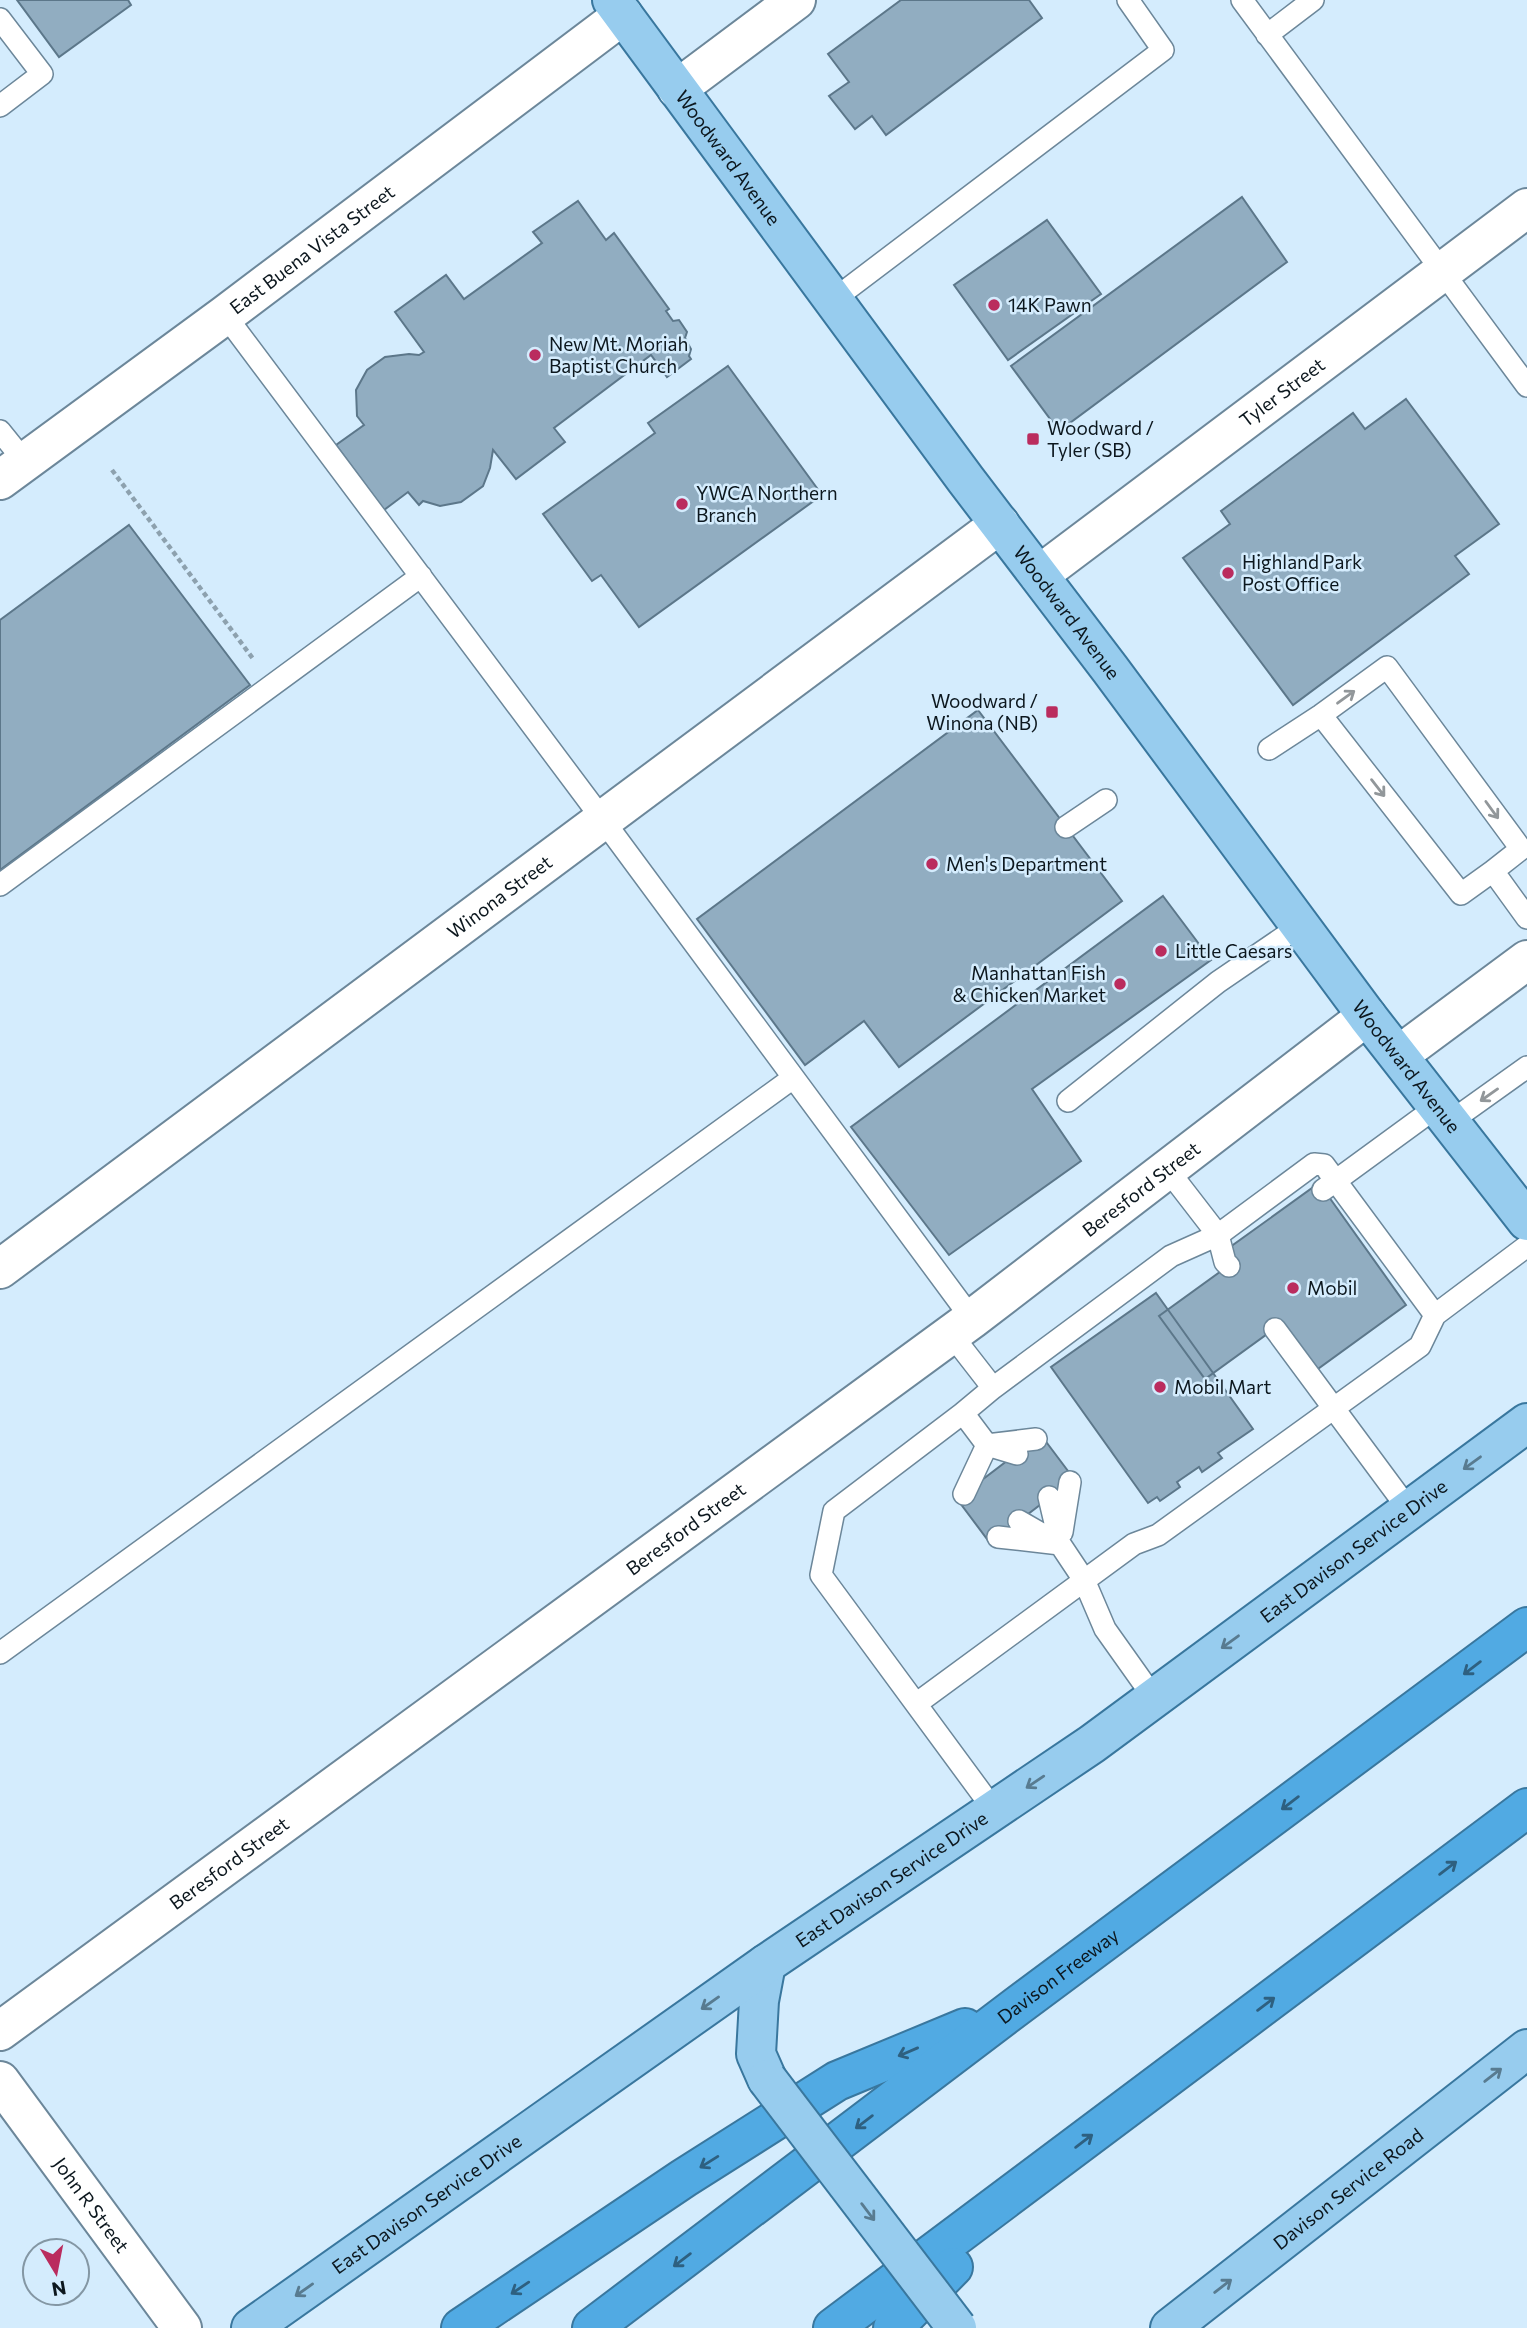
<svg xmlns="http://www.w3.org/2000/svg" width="1527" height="2328" viewBox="0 0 1527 2328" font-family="Commissioner,sans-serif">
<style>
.building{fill:#91adc1;stroke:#5c778a;stroke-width:2}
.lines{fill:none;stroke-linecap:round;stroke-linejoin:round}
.service-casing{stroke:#6c879a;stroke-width:24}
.minor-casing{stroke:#6c879a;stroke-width:42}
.tertiary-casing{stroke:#6c879a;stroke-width:42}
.primary-casing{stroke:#39779e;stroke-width:42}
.motorway-casing{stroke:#39779e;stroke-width:42}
.path{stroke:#8da1ae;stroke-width:4.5;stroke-dasharray:5 3.5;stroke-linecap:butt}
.service{stroke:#fff;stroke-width:21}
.minor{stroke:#fff;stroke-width:38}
.tertiary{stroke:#fff;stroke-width:38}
.primary{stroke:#97ccee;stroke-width:38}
.motorway{stroke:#51aae3;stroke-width:38}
.primary-bridge-casing{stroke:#39779e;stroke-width:42;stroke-linecap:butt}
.primary-bridge{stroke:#97ccee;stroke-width:38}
.oneway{stroke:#92979a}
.oneway2{stroke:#587b90}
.oneway3{stroke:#2e6080}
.poi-dot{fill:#ba2c5e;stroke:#d4ecfd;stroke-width:2.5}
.labels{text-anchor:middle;stroke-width:5;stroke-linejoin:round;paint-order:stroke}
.street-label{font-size:19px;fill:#0c171e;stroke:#d4ecfd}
.poi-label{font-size:19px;fill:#0c171e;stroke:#d4ecfd;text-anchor:start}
</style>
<rect width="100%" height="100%" fill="#d4ecfd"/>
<!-- building -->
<path class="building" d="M 17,0 L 128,0 L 131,5 L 59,57 Z
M 901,0 L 1029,0 L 1042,18 L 886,135 L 872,116 L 855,129 L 829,96 L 849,82 L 828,54 Z
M 1242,197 L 1287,262 L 1059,431 L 1011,366 Z
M 578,201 L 606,240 L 614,233 L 669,309 L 666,311 L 673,321 L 679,320 L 687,332 L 685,338 L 691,349 L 689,356 L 691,359 L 667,377 L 651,355 L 554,428 L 565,442 L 516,479 L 493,450 L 490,468 L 483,486 L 461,502 L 440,506 L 423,501 L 419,505 L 408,492 L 384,510 L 336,445 L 364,425 L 357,416 L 356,390 L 367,370 L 385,357 L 409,354 L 419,355 L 424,352 L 395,312 L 446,275 L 464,299 L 542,243 L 533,232 Z
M 1047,220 L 1101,294 L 1008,360 L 954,285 Z
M 728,366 L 822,495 L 639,627 L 601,575 L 592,581 L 543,514 L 655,433 L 648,423 Z
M 1406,399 L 1499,524 L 1455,556 L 1469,574 L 1293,705 L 1183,558 L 1230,524 L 1221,511 L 1353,413 L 1365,429 Z
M 129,525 L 250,685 L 0,870 L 0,620 Z
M 978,710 L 1122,901 L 899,1067 L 864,1021 L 805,1065 L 697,919 Z
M 1163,896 L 1211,960 L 1032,1089 L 1081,1161 L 949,1255 L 851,1127 Z
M 1319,1183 L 1406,1305 L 1315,1371 L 1281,1324 L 1205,1379 L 1159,1316 L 1235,1261 L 1226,1250 Z
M 1156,1293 L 1253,1429 L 1218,1453 L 1222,1458 L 1202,1472 L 1199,1467 L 1177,1482 L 1180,1487 L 1160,1501 L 1157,1497 L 1148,1503 L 1051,1367 Z
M 1041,1435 L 1074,1479 L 990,1543 L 957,1499 Z"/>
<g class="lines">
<defs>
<path id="service" d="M 1242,0 L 1527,386
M 0,19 L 42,74 L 0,106
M 1267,35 L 1313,0
M 833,300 L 1163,50 L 1128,0
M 225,315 L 603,820 L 972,1319
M 0,431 L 25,462
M 1321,715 L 1461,894 L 1493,871
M 1269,749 L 1321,715 L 1387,667 L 1521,849 L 1493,871 L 1527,918
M 1066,827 L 1106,800
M 0,885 L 421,576
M 1068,1101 L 1218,982 L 1300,926
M 1450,1122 L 1527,1067
M 1167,1169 L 1218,1235 L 1225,1262 L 1229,1266
M 1323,1190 L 1438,1106
M 1275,1329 L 1409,1510
M 951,1334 L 993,1388
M 963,1413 L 834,1511 L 821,1575 L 994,1810
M 1017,1454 L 987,1445 L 963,1413 L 993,1388 L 1171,1256 L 1218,1235 L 1314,1164 L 1324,1165 L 1435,1315
M 964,1494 L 987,1445 L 1036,1439
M 1049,1497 L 1060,1544 L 1084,1580 L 1105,1629 L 1154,1698
M 1019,1521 L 1052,1540
M 1062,1532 L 1070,1482
M 998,1537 L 1060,1544
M 0,1653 L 793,1078
M 916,1704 L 1134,1544 L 1158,1535 L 1420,1346 L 1435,1315 L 1527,1246"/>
<g id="minor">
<path d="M 677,89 L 796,0"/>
<path id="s1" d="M 0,480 L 225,315 L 623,15"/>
<path id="s2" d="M 1039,575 L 1527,208"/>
<path d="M 1399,1055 L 1527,960"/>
<path id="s3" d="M 0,1269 L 1000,524"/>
<path id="s4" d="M 0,2031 L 972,1319 L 1367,1016"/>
</g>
<g id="tertiary">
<path id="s5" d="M 0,2081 L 182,2328"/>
</g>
<g id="primary">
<path id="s6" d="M 612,0 L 966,480 L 1110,669 L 1367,1016 L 1527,1221"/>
<path d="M 766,1964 L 759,2001 L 756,2054 L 767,2079"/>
<path id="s7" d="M 251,2328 L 766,1964 L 1092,1744 L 1527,1423"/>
<path id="s8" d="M 1170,2328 L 1527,2049"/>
</g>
<g id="motorway">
<path d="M 461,2328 L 684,2178 L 837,2081 L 965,2028"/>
<path id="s9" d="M 592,2328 L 1016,2007 L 1527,1627"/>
<path d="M 833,2328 L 1527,1808"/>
<path d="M 893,2328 L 953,2267"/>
</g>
</defs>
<!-- service casing -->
<use href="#service" class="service-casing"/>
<!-- minor casing -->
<use href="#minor" class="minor-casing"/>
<!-- tertiary casing -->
<use href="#tertiary" class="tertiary-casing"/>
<!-- primary casing -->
<use href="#primary" class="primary-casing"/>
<!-- motorway casing -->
<use href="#motorway" class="motorway-casing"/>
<!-- path -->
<path class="path" d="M 112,470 L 254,660"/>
<!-- service -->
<use href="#service" class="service"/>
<!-- minor -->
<use href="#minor" class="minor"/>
<!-- tertiary -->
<use href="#tertiary" class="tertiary"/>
<!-- primary -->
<use href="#primary" class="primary"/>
<!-- motorway -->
<use href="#motorway" class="motorway"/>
<defs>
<path id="primary-bridge" d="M 767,2079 L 957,2328"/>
</defs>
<!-- primary-bridge casing -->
<use href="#primary-bridge" class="primary-bridge-casing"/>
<!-- primary-bridge -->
<use href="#primary-bridge" class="primary-bridge"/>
</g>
<!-- one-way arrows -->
<defs><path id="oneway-shaft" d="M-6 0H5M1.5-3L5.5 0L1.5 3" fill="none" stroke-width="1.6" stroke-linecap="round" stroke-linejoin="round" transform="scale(1.75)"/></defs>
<g class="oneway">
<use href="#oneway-shaft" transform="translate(1346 697) rotate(-36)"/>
<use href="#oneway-shaft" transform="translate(1378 788) rotate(52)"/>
<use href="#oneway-shaft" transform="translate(1492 810) rotate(54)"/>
<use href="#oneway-shaft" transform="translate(1489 1095) rotate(145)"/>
</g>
<g class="oneway2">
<use href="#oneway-shaft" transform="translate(1472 1463) rotate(144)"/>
<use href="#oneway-shaft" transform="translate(1230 1642) rotate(144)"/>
<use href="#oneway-shaft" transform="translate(1035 1782) rotate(146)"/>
<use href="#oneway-shaft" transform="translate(710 2003) rotate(145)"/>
<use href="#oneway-shaft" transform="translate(1493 2075) rotate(-38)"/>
<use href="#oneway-shaft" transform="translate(868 2212) rotate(53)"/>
<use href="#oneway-shaft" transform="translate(1223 2286) rotate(-38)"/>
<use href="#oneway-shaft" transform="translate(304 2290) rotate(145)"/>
</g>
<g class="oneway3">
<use href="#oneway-shaft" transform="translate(1472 1668) rotate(143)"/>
<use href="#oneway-shaft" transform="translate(1290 1803) rotate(143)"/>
<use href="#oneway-shaft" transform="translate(1448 1868) rotate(-37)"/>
<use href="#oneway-shaft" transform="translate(1266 2004) rotate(-37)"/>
<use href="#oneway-shaft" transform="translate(908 2052) rotate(157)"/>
<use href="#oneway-shaft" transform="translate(864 2122) rotate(143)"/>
<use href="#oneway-shaft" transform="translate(1084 2141) rotate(-37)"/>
<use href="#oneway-shaft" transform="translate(709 2162) rotate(148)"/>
<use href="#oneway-shaft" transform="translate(682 2260) rotate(143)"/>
<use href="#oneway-shaft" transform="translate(520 2288) rotate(146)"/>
</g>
<!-- markers -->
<g class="poi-dot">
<circle cx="994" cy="305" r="7"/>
<circle cx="535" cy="355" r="7"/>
<rect x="1026" y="432" width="14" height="14" rx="3.5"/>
<circle cx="682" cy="504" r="7"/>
<circle cx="1228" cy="573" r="7"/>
<rect x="1045" y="705" width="14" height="14" rx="3.5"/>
<circle cx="932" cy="864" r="7"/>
<circle cx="1161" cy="951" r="7"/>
<circle cx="1120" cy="984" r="7"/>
<circle cx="1293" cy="1288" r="7"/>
<circle cx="1160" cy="1387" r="7"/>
</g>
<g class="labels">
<!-- street labels -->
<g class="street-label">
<text dy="7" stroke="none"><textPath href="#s6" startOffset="196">Woodward Avenue</textPath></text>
<text dy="7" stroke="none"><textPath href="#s1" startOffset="388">East Buena Vista Street</textPath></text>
<text dy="7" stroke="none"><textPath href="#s2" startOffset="304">Tyler Street</textPath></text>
<text dy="7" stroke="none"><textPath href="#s6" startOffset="763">Woodward Avenue</textPath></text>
<text dy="7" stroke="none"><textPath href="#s3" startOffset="623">Winona Street</textPath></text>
<text dy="7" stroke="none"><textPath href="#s6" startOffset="1330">Woodward Avenue</textPath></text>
<text dy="7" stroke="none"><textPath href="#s4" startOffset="1418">Beresford Street</textPath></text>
<text dy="7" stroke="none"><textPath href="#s4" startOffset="850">Beresford Street</textPath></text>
<text dy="7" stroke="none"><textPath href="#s7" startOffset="1349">East Davison Service Drive</textPath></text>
<text dy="7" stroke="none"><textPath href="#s4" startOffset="284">Beresford Street</textPath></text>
<text dy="7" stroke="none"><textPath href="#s7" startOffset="782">East Davison Service Drive</textPath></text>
<text dy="7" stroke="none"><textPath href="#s9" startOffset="584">Davison Freeway</textPath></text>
<text dy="7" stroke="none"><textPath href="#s8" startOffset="226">Davison Service Road</textPath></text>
<text dy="7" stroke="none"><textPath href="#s5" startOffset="154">John R Street</textPath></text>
<text dy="7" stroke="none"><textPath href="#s7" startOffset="215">East Davison Service Drive</textPath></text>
</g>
<!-- poi labels -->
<g class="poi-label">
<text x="1008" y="312">14K Pawn</text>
<text x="549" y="351">New Mt. Moriah<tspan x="549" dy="22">Baptist Church</tspan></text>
<text x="1047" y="435">Woodward /<tspan x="1047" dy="22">Tyler (SB)</tspan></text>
<text x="696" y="500">YWCA Northern<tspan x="696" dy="22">Branch</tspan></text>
<text x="1242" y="569">Highland Park<tspan x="1242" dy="22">Post Office</tspan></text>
<text x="1038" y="708" text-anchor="end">Woodward /<tspan x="1038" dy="22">Winona (NB)</tspan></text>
<text x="946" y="871">Men's Department</text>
<text x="1175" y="958">Little Caesars</text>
<text x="1106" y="980" text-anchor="end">Manhattan Fish<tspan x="1106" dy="22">&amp; Chicken Market</tspan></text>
<text x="1307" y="1295">Mobil</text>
<text x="1174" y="1394">Mobil Mart</text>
</g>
</g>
<!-- north arrow -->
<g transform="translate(56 2272) rotate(170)"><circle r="33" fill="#d4ecfd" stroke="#8497a4" stroke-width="2"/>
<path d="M0-5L12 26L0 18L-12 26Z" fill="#ba2c5e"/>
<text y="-10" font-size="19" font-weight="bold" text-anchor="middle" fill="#0c171e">N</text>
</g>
</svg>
